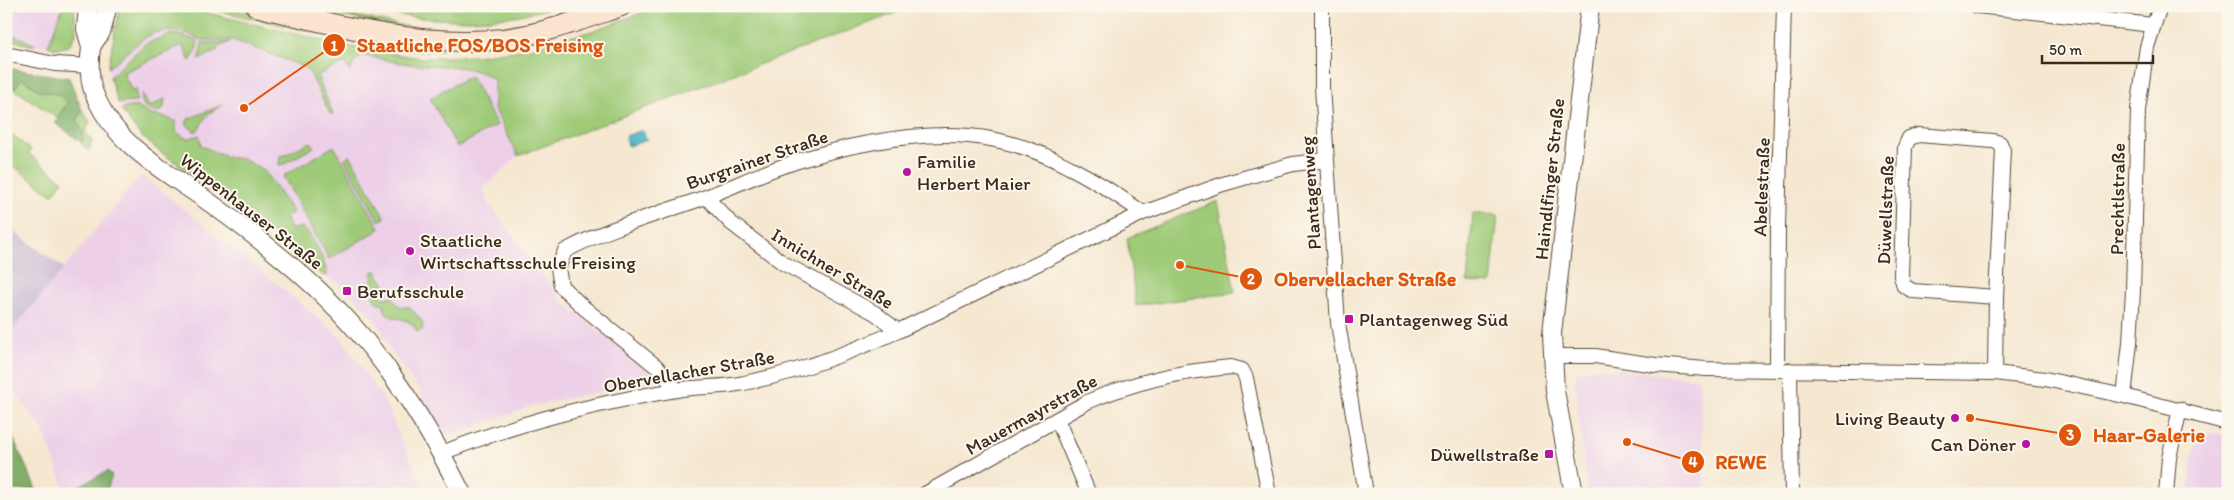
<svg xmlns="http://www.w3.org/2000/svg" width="2234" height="500" viewBox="0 0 2234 500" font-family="Itim,sans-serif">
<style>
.built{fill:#edd0e8}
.industrial{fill:#ccbed4}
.green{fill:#9fcb78;stroke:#6d7a4b}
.forest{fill:#7faf68;stroke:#5d6c43}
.water{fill:#4db8c8;stroke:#447173}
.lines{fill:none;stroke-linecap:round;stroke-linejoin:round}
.minor-casing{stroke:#574639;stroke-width:16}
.tertiary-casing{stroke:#574639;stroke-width:20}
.secondary-casing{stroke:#574639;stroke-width:22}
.minor{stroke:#fff;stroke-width:14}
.tertiary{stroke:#fff;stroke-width:18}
.secondary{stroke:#fce5d0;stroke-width:20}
.poi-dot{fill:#b5179e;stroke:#fbf7ec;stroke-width:2}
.labels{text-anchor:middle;stroke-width:4;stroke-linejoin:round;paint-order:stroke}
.street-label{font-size:19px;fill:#3b2a1e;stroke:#fbf7ec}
.poi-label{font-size:19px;fill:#3b2a1e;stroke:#fbf7ec;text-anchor:start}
.leader{fill:none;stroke:#df570d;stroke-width:2}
.callout-dot{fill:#df570d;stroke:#fbf7ec;stroke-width:2}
.mark-label{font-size:15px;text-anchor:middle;font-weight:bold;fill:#fff}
.callout-label{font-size:20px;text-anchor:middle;font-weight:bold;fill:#df570d;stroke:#fbf7ec;stroke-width:4;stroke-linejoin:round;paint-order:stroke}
</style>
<rect width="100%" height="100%" fill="#fbf7ec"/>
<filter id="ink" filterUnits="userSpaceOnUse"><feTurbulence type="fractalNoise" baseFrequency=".02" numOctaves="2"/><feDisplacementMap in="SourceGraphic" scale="10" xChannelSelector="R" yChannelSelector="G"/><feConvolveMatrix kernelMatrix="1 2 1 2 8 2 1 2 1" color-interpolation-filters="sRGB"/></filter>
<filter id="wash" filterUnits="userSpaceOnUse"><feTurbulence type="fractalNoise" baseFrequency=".0096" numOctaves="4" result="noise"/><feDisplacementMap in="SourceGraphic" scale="20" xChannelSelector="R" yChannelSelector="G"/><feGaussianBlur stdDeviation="1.12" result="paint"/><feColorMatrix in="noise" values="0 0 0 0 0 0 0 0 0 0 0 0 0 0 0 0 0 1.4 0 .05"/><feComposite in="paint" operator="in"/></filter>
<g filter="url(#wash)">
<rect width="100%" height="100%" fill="#f5e7d0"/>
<!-- built -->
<path class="built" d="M 6,6 L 74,6 L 76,23 L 73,41 L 66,47 L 54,48 L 28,45 L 6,38 Z
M 153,8 L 408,65 L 470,69 L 488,75 L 494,80 L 494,108 L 518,156 L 484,188 L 488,203 L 562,301 L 646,368 L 650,375 L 647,382 L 639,386 L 597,392 L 532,406 L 457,433 L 450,434 L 444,431 L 420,391 L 391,351 L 380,327 L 362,304 L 342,286 L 322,275 L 245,210 L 159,151 L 140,135 L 129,122 L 113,92 L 108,68 L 110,54 Z
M 141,175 L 299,302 L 342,339 L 382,397 L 426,494 L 67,494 L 42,428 L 18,396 L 6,387 L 6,338 Z
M 1603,368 L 1699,379 L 1705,494 L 1587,494 L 1575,378 L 1578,371 Z
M 2208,432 L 2228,436 L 2228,494 L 2189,494 L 2193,451 L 2201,437 Z"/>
<!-- industrial -->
<path class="industrial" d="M 6,226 L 64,268 L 6,338 Z"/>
<!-- green -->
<path class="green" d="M 63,6 L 74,6 L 76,34 L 69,46 C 62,48 54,50 48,46 Z
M 120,6 L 178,6 L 355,48 L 422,58 L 476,56 L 527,49 L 592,31 L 660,6 L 914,6 L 518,156 L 494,108 L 494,80 C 472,62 434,68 408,64 C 392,62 377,58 362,55 L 354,63 L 350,72 L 345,63 L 317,75 L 333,114 L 330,114 L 311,75 L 304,67 L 233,40 L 201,40 L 186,33 L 168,31 L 157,32 L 144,38 L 108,68 Z
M 197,6 L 219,6 L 368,39 L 443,50 L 424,52 L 366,44 Z
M 297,6 C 325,6 352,16 379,21 C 404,27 430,29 455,29 C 481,30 506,27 531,21 C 554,15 575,6 598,6 L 530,26 L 486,32 L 410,31 Z
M 349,6 L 556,6 C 488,28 417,21 349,6 Z
M 6,31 L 35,45 L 28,45 L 6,38 Z
M 171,34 L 183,36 L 198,41 L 196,52 L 190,61 L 182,45 L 123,73 L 132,91 L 136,89 L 136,102 L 118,103 L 110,77 L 145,44 Z
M 230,42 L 217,48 L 218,50 L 199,60 L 202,43 Z
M 470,76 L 497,125 L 457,147 L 430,98 Z
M 21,78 L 40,91 L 57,94 L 68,102 L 57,118 L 14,89 Z
M 142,93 L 149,107 L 165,99 L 163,110 C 150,116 139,106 142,93 Z
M 222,105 L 208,114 L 197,131 L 195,132 L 186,124 L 188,119 Z
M 129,107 L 138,107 L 150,115 L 165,117 L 176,122 L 176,132 L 187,139 L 199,135 L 201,146 L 204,147 L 226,157 L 243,159 L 263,170 L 293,212 L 285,218 L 292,230 L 301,227 C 313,233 326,263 327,276 L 322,275 L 245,210 L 159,151 L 140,135 L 121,110 Z
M 82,110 L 90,122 L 85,132 L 92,140 L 89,150 L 81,144 L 83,139 L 77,121 Z
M 10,133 L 31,150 L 29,154 L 63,181 L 52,195 L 14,166 L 6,176 L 6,138 Z
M 308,143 L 312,143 L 314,147 L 284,164 L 279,165 L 280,156 L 285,155 Z
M 334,146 L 380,229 L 329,259 L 283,176 Z
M 350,155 L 385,218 L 379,221 L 344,159 Z
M 1218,201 L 1235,292 L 1136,306 L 1127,238 Z
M 1473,213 L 1498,215 L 1491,284 L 1467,282 Z
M 374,271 L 376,271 L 387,288 L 381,292 L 380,297 L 387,298 L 392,296 C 397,307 399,307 410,307 L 423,323 L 422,330 L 417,332 C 415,328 413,324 409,322 C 398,316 384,320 384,304 L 376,302 L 373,296 L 372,274 Z"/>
<!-- forest -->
<path class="forest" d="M 6,68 L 69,78 L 82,110 L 77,121 L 83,132 L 81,142 L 55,123 L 68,102 L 57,94 L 40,91 L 22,78 L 14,89 L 6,84 Z
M 6,422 L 36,489 L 6,491 Z
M 108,471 L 112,476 L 105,494 L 63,494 Z"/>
<!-- water -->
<path class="water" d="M 643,130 L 647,140 L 628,146 L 625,136 Z"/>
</g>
<g filter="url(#ink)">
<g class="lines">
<defs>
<path id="minor" d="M 1322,6 L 1322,87 L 1338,323 L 1366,494
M 1977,6 L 2153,25
M 6,54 L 55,64 L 91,66
M 706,197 L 731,223 L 783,263 L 875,313 L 898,331
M 1552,356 L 1595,356 L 1655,365 L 1706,369 L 1995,373 L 2045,379 L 2124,396 L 2228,423
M 1777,369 L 1778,227 L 1784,6
M 1790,370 L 1792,494
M 1995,373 L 1996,297 L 1913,291 L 1904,286 L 1901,276 L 1905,147 L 1909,138 L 1919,135 L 1993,141 L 2000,143 L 2003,150 L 1996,297
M 677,390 L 657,367 L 583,307 L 561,286 L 558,268 L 565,251 C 609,227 659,214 706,197 C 732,187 757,175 783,166 C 836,147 912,131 969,136 C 1003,139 1039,151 1069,167 C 1095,180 1119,196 1143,213
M 2124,396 L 2130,343 L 2133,290 L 2138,110 L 2147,47 L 2160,6
M 1057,419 L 1089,494
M 442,453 C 516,423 597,403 676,390 C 698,386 722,388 744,383 C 797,373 849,353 898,331 L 1143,213 L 1223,184 L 1293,164 L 1326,160
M 925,494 L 1087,402 C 1133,382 1181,371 1231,367 L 1242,370 L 1246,378 L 1269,494
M 2166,494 L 2169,458 L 2180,409"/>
<path id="tertiary" d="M 88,6 L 86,29 L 91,47
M 108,6 C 105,14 104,24 101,32 C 98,37 93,42 91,48 C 89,61 89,81 94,93 C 115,147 169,173 213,205 C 245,228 276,252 305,278 C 373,338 422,413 462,494
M 1574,494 L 1555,391 L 1552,333 L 1590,6"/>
<path id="secondary" d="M 256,6 C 338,26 419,48 504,39 C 544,34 583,19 621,6"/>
</defs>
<!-- minor casing -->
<use href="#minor" class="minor-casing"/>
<!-- tertiary casing -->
<use href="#tertiary" class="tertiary-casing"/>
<!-- secondary casing -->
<use href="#secondary" class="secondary-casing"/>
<!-- minor -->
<use href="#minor" class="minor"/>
<!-- tertiary -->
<use href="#tertiary" class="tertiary"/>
<!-- secondary -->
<use href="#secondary" class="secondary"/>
</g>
</g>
<!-- markers -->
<g class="poi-dot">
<circle cx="907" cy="172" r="5"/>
<circle cx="410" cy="251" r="5"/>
<rect x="342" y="286" width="10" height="10" rx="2.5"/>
<rect x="1344" y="314" width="10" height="10" rx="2.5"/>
<circle cx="1955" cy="418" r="5"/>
<circle cx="2026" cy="444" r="5"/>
<rect x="1544" y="449" width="10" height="10" rx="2.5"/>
</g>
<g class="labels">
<!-- street labels -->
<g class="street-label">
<text transform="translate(757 159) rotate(-19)" y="7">Burgrainer Straße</text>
<text transform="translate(1549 179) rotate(-84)" y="7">Haindlfinger Straße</text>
<text transform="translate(1761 187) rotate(-88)" y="7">Abelestraße</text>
<text transform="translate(1310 193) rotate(-94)" y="7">Plantagenweg</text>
<text transform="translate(2117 199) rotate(-89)" y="7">Prechtlstraße</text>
<text transform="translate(1885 210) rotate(-88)" y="7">Düwellstraße</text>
<text transform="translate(252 211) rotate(38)" y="7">Wippenhauser Straße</text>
<text transform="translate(833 268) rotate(31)" y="7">Innichner Straße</text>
<text transform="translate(689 371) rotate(-10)" y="7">Obervellacher Straße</text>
<text transform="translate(1031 414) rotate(-29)" y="7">Mauermayrstraße</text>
</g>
<!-- poi labels -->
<g class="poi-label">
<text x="917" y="168">Familie<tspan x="917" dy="22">Herbert Maier</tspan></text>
<text x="420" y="247">Staatliche<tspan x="420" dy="22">Wirtschaftsschule Freising</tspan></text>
<text x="357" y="298">Berufsschule</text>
<text x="1359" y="326">Plantagenweg Süd</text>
<text x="1945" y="425" text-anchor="end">Living Beauty</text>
<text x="2016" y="451" text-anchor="end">Can Döner</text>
<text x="1539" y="461" text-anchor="end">Düwellstraße</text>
</g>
</g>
<!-- callouts -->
<path class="leader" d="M244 108L334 45M1180 265L1251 279M1970 418L2070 435M1627 442L1693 462"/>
<g class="callout-dot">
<circle cx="244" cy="108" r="5"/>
<circle cx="1180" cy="265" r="5"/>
<circle cx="1970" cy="418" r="5"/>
<circle cx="1627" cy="442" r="5"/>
<circle cx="334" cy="45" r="12"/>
<circle cx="1251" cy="279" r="12"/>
<circle cx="2070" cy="435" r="12"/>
<circle cx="1693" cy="462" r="12"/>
</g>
<g class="mark-label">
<text x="334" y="51">1</text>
<text x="1251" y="284">2</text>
<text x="2070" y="440">3</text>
<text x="1693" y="467">4</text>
</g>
<g class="callout-label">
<text x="480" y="52">Staatliche FOS/BOS Freising</text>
<text x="1365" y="286">Obervellacher Straße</text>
<text x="2149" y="442">Haar-Galerie</text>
<text x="1741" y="469">REWE</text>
</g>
<!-- margin -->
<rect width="2234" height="500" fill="none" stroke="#fbf7ec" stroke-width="25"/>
<!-- scale -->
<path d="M2042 55v8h111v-8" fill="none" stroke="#3b2a1e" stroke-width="2.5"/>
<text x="2049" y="55" font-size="15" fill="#3b2a1e" stroke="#fbf7ec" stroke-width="4" paint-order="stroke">50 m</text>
</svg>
